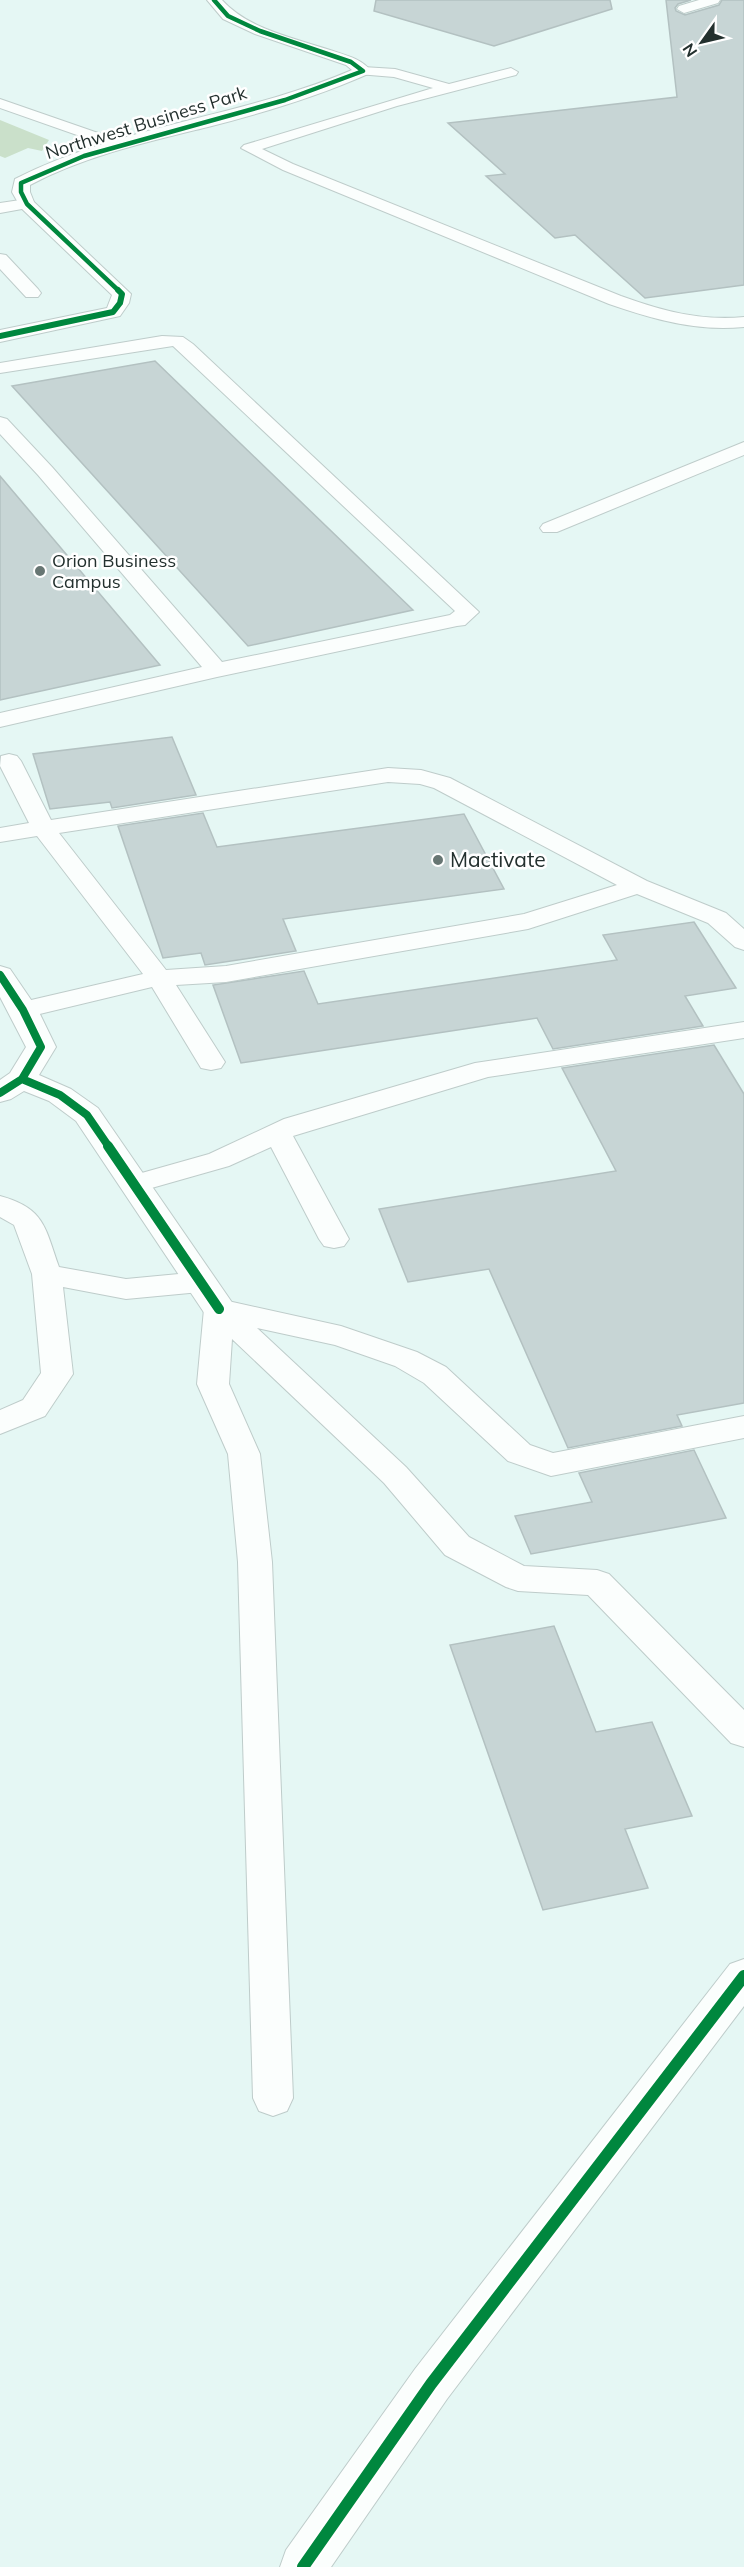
<svg xmlns="http://www.w3.org/2000/svg" width="744" height="2567" viewBox="0 0 744 2567" font-family="Mulish,sans-serif">
<style>
.green{fill:#cae0ca}
.building{fill:#c7d5d5;stroke:#b3c1c1;stroke-width:1.5}
.lines{fill:none;stroke-linecap:round;stroke-linejoin:round}
.lane-casing{stroke:#beccca;stroke-width:2}
.street-casing{stroke:#beccca;stroke-width:2}
.lane{fill:#fbfefd;fill-rule:evenodd}
.street{fill:#fbfefd;fill-rule:evenodd}
.cycleway-far4-casing{stroke:#fff;stroke-width:6}
.cycleway-far3-casing{stroke:#fff;stroke-width:8}
.cycleway-far2-casing{stroke:#fff;stroke-width:10}
.cycleway-far1-casing{stroke:#fff;stroke-width:14}
.cycleway-casing{stroke:#fff;stroke-width:16}
.cycleway-far4{stroke:#00873e;stroke-width:4.5}
.cycleway-far3{stroke:#00873e;stroke-width:6}
.cycleway-far2{stroke:#00873e;stroke-width:8}
.cycleway-far1{stroke:#00873e;stroke-width:10}
.cycleway{stroke:#00873e;stroke-width:12}
.poi-dot{fill:#677673;stroke:#fff;stroke-width:2}
.labels{text-anchor:middle;stroke-width:5;stroke-linejoin:round;paint-order:stroke}
.far-street-label{font-size:18px;fill:#23302e;stroke:#fff}
.far-poi-label{font-size:18px;fill:#23302e;stroke:#fff;text-anchor:start}
.poi-label{font-size:21px;fill:#23302e;stroke:#fff;text-anchor:start}
</style>
<rect width="100%" height="100%" fill="#e5f7f4"/>
<!-- green -->
<path class="green" d="M 0,120 L 49,140 L 42,151 L 28,148 L 5,158 L 0,156 Z"/>
<!-- building -->
<path class="building" d="M 376,0 L 610,0 L 612,9 L 494,46 L 374,11 Z
M 666,0 L 691,0 L 678,4 L 675,8 L 676,11 L 685,15 L 719,5 L 722,0 L 744,0 L 744,285 L 645,298 L 575,235 L 555,238 L 486,176 L 505,174 L 448,123 L 677,97 Z
M 155,361 L 413,610 L 248,646 L 12,386 Z
M 0,476 L 160,665 L 0,700 Z
M 172,737 L 196,795 L 112,808 L 110,802 L 50,809 L 33,754 Z
M 203,813 L 217,847 L 464,814 L 504,889 L 283,919 L 296,951 L 205,965 L 201,953 L 163,958 L 118,826 Z
M 694,922 L 736,988 L 685,996 L 703,1026 L 553,1049 L 537,1018 L 241,1063 L 213,985 L 304,971 L 318,1004 L 617,960 L 603,935 Z
M 714,1045 L 744,1094 L 744,1403 L 677,1415 L 682,1426 L 568,1448 L 489,1269 L 408,1282 L 379,1209 L 616,1171 L 562,1068 Z
M 694,1450 L 726,1518 L 531,1554 L 515,1516 L 592,1502 L 579,1473 Z
M 554,1626 L 596,1732 L 652,1722 L 692,1816 L 625,1829 L 648,1888 L 543,1910 L 450,1645 Z"/>
<g class="lines">
<defs>
<path id="lane" d="M 699,0 L 720,0 L 718,3 L 684,13 L 677,9 L 679,6 Z
M 363,67 L 395,69 L 449,84 L 511,68 L 518,72 L 516,75 L 397,106 L 262,149 L 293,164 L 621,296 C 662,311 700,321 744,317 L 744,327 C 696,332 653,319 609,304 L 283,170 L 241,148 L 244,145 L 433,88 L 394,77 L 358,74 L 356,71 Z
M 0,99 L 124,142 L 127,145 L 124,148 L 114,148 L 0,108 Z
M 27,199 L 33,201 L 35,204 L 33,207 L 0,213 L 0,203 Z
M 0,254 L 6,255 L 38,289 L 41,293 L 38,297 L 26,297 L 0,269 Z
M 162,336 L 183,337 L 193,344 L 479,612 L 465,625 L 457,626 L 217,677 L 0,727 L 0,713 L 202,667 L 38,475 L 0,434 L 0,417 L 7,419 L 52,467 L 222,662 L 450,615 L 455,611 L 173,346 L 0,373 L 0,363 Z
M 744,442 L 744,455 L 557,532 L 543,532 L 540,528 L 543,524 Z
M 9,754 L 17,756 L 21,761 L 51,820 L 388,768 L 421,770 L 450,778 L 647,881 L 726,913 L 744,929 L 744,950 L 735,947 L 708,923 L 637,894 L 528,929 L 226,982 L 176,985 L 225,1062 L 221,1068 L 211,1070 L 201,1068 L 152,987 L 23,1018 L 14,1016 L 10,1010 L 14,1004 L 143,974 L 37,836 L 0,842 L 0,828 L 29,823 L 0,766 L 1,756 ZM 388,782 L 420,784 L 434,788 L 617,885 L 524,914 L 226,966 L 166,970 L 59,833 Z
M 744,1022 L 744,1038 L 488,1077 L 293,1136 L 349,1239 L 344,1246 L 334,1248 L 324,1246 L 319,1239 L 271,1147 L 229,1166 L 134,1193 L 124,1190 L 120,1184 L 124,1178 L 209,1154 L 284,1119 L 475,1063 Z
M 0,1196 C 45,1208 45,1228 59,1267 L 126,1279 L 200,1272 L 211,1275 L 215,1282 L 211,1289 L 200,1292 L 126,1299 L 63,1287 L 73,1374 L 45,1416 L 0,1434 L 0,1410 L 23,1400 L 41,1373 L 32,1274 L 14,1225 L 0,1217 Z
M 219,1299 L 341,1326 L 417,1352 L 446,1367 L 530,1445 L 553,1453 L 744,1416 L 744,1438 L 551,1476 L 508,1461 L 424,1383 L 395,1366 L 335,1345 L 257,1328 L 406,1467 L 469,1537 L 524,1566 L 597,1570 L 609,1574 L 744,1710 L 744,1747 L 731,1743 L 588,1595 L 518,1591 L 506,1587 L 445,1555 L 384,1483 L 232,1339 L 229,1384 L 260,1454 L 272,1562 L 293,2098 L 287,2111 L 273,2116 L 259,2111 L 253,2098 L 238,1562 L 228,1454 L 197,1384 L 204,1309 L 208,1302 Z
M 744,1959 L 744,2006 L 447,2399 L 331,2567 L 280,2567 L 286,2550 L 415,2369 L 730,1964 Z"/>
<path id="street" d="M 207,0 L 222,0 C 248,29 294,38 330,50 C 345,55 361,58 371,71 L 368,74 C 316,97 263,113 208,127 C 147,142 85,156 30,185 L 30,192 L 34,202 L 131,294 L 129,303 L 120,316 L 0,342 L 0,330 L 107,308 L 112,295 L 21,208 L 12,192 L 15,179 C 121,125 243,117 352,70 L 346,65 L 255,34 L 223,19 Z
M 0,966 L 10,969 L 38,1010 L 56,1047 L 39,1075 L 71,1089 L 98,1108 L 231,1301 L 236,1309 L 231,1317 L 219,1320 L 207,1317 L 76,1121 L 49,1101 L 24,1091 L 11,1099 L 0,1102 L 0,1080 L 10,1073 L 26,1047 L 0,997 Z"/>
</defs>
<!-- lane casing -->
<use href="#lane" class="lane-casing"/>
<!-- street casing -->
<use href="#street" class="street-casing"/>
<!-- lane -->
<use href="#lane" class="lane"/>
<!-- street -->
<use href="#street" class="street"/>
<defs>
<path id="cycleway-far4" d="M 119,291 L 27,204 L 21,192 L 21,183 L 84,156 L 285,100 L 363,71 L 351,62 L 260,31 L 228,16 L 214,0"/>
<path id="cycleway-far3" d="M 0,336 L 113,312 L 120,303 L 122,294 L 118,290"/>
<path id="cycleway-far2" d="M 0,975 L 23,1010 L 41,1047 L 22,1079 L 0,1093
M 22,1079 L 60,1095 L 87,1115 L 109,1147"/>
<path id="cycleway-far1" d="M 108,1146 L 219,1309"/>
<path id="cycleway" d="M 303,2567 L 431,2384 L 744,1976"/>
</defs>
<!-- cycleway-far4 casing -->
<use href="#cycleway-far4" class="cycleway-far4-casing"/>
<!-- cycleway-far3 casing -->
<use href="#cycleway-far3" class="cycleway-far3-casing"/>
<!-- cycleway-far2 casing -->
<use href="#cycleway-far2" class="cycleway-far2-casing"/>
<!-- cycleway-far1 casing -->
<use href="#cycleway-far1" class="cycleway-far1-casing"/>
<!-- cycleway casing -->
<use href="#cycleway" class="cycleway-casing"/>
<!-- cycleway-far4 -->
<use href="#cycleway-far4" class="cycleway-far4"/>
<!-- cycleway-far3 -->
<use href="#cycleway-far3" class="cycleway-far3"/>
<!-- cycleway-far2 -->
<use href="#cycleway-far2" class="cycleway-far2"/>
<!-- cycleway-far1 -->
<use href="#cycleway-far1" class="cycleway-far1"/>
<!-- cycleway -->
<use href="#cycleway" class="cycleway"/>
</g>
<!-- markers -->
<g class="poi-dot">
<circle cx="40" cy="571" r="6"/>
<circle cx="438" cy="860" r="6"/>
</g>
<g class="labels">
<!-- far-street labels -->
<g class="far-street-label">
<text transform="translate(146 123) rotate(-17)" y="6">Northwest Business Park</text>
</g>
<!-- far-poi labels -->
<g class="far-poi-label">
<text x="52" y="567">Orion Business<tspan x="52" dy="21">Campus</tspan></text>
</g>
<!-- poi labels -->
<g class="poi-label">
<text x="450" y="867">Mactivate</text>
</g>
</g>
<!-- north arrow -->
<g transform="translate(702 42) rotate(236)" stroke="#ffffff" stroke-width="4.5" paint-order="stroke">
<path d="M0-4.5L10 22L0 15L-10 22Z" fill="#23302e"/>
<text y="-9" font-size="16" font-weight="bold" text-anchor="middle" fill="#23302e">N</text>
</g>
</svg>
